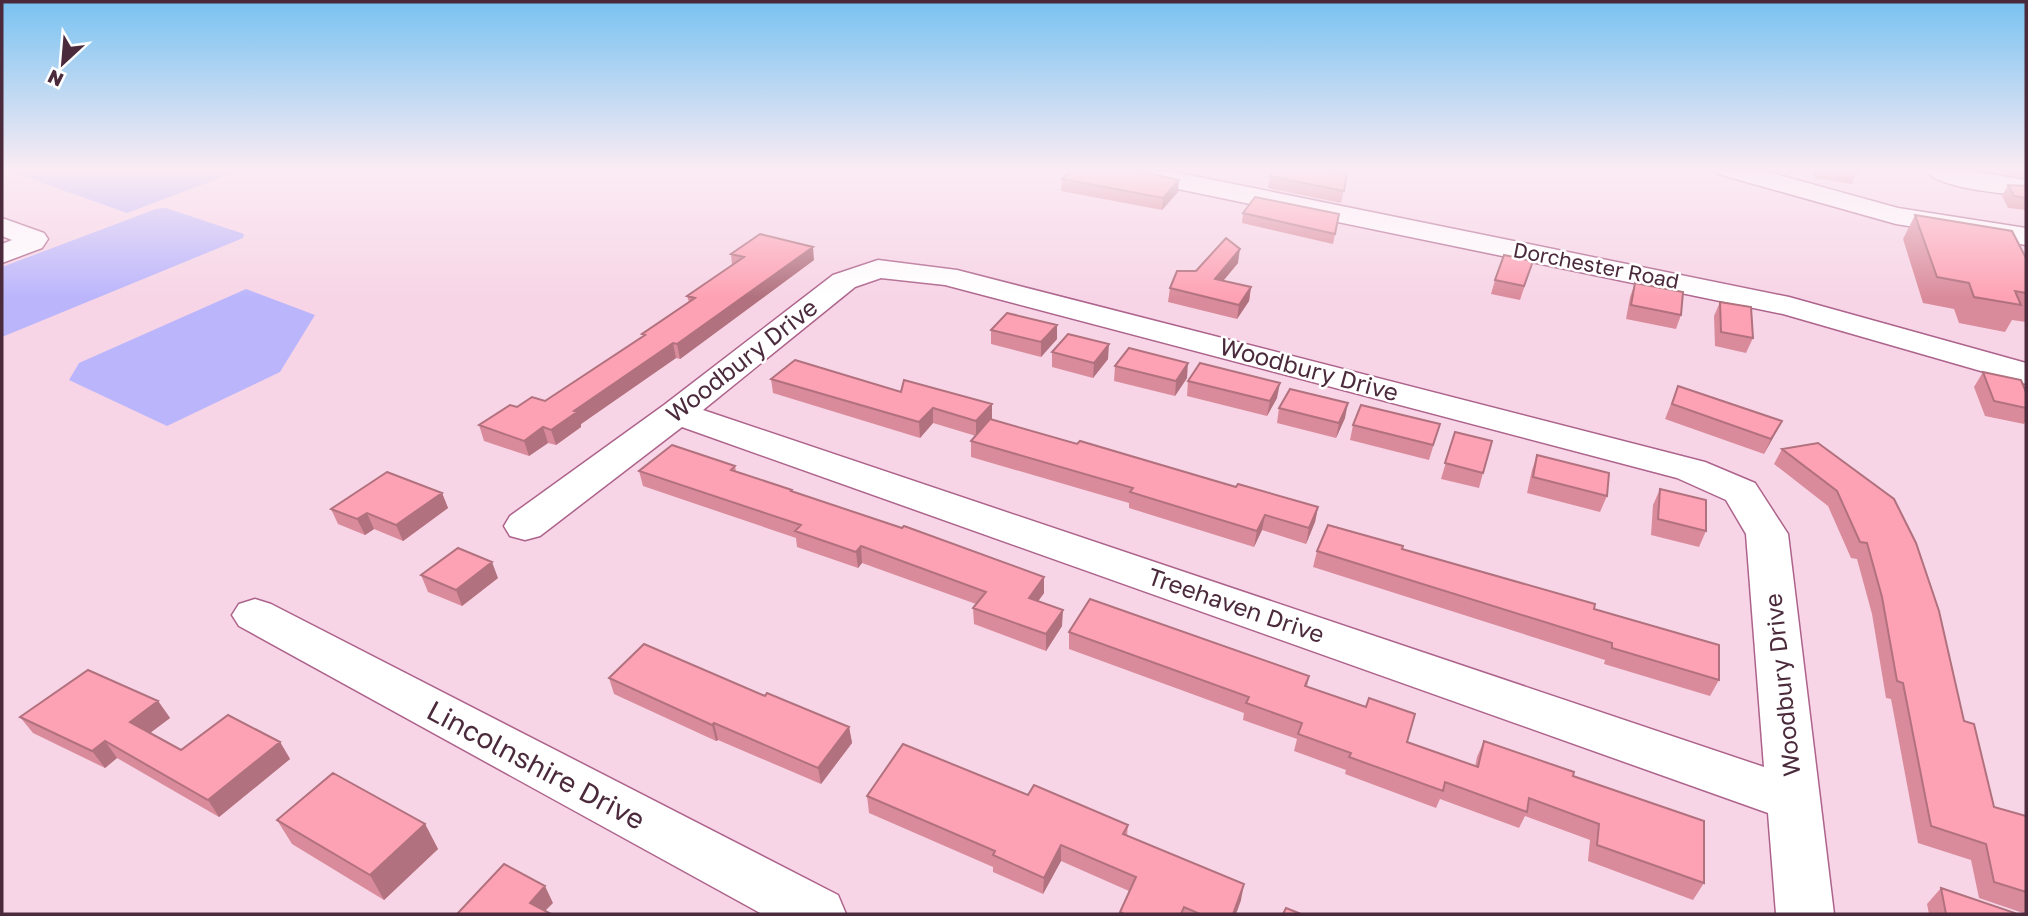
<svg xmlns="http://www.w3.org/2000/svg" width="2028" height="916" viewBox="0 0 2028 916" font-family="'Golos Text',sans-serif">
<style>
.green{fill:#bbb6fc}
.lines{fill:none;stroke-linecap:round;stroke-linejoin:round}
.minor-casing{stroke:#ad638b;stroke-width:3}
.minor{fill:#fff;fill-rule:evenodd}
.wall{fill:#da8b9b}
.shaded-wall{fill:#b1717e}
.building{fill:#fda2b4;stroke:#b1717e;stroke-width:2}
.labels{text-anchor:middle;stroke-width:5;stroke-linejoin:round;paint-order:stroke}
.far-street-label{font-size:21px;fill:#4b2a3c;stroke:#fff}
.street-label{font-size:24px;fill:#4b2a3c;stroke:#fff}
.near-street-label{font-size:28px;fill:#4b2a3c;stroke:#fff}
</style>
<rect width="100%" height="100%" fill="#f7d5e6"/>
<!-- green -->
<path class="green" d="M 3,169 L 244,169 L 127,213 Z
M 166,208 L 244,234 L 243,238 L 2,337 L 2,267 L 156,209 Z
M 246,289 L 315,315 L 280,372 L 167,426 L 69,380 L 79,363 Z"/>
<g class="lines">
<defs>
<path id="minor" d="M 1108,169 L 1160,169 L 1789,297 L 2026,363 L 2026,384 L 1783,314 L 1120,177 L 1111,174 Z
M 1715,169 L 1757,169 L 1898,208 L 2026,228 L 2026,245 L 1896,224 L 1718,174 Z
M 1924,169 L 1960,169 L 2026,180 L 2026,196 C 2003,193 1937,189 1924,169 Z
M 2,218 L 44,233 L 48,239 L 42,248 L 2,263 L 2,244 L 12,240 L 2,236 Z
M 878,260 L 957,270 L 1705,462 L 1755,483 L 1788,534 L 1834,914 L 1776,914 L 1768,813 L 682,427 L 540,536 L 525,540 L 510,536 L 504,526 L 510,516 L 664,405 L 833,275 ZM 881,278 L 945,285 L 1677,478 L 1726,500 L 1746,534 L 1764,767 L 703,410 L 855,287 Z
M 255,599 L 271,604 L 838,895 L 846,914 L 762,914 L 239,626 L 232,615 L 239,604 Z"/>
</defs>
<!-- minor casing -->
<use href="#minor" class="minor-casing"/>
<!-- minor -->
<use href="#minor" class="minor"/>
</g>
<!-- wall -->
<path class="wall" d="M 1175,169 L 1198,169 L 1195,173 Z
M 1813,169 L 1857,169 L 1858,172 L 1852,184 L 1815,178 Z
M 1988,169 L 2026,169 L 2026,178 L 1989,171 Z
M 1347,174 L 1341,203 L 1268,188 L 1270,176 Z
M 1062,179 L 1178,192 L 1162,210 L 1061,191 Z
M 2008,185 L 2026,186 L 2026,210 L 2008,208 L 2002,196 Z
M 1243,213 L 1339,214 L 1333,244 L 1242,223 Z
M 1915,215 L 2026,258 L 2026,322 L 2012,320 L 2005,332 L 1959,323 L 1954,309 L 1923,303 L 1903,239 Z
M 731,254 L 814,260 L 680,359 L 676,358 L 581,424 L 581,427 L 556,445 L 548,443 L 529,456 L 484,441 L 479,425 L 517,407 L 545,401 L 643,337 L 642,334 L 689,302 L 687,296 L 732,265 Z
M 1533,261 L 1520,300 L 1491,294 L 1495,280 Z
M 1238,263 L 1223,281 L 1251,287 L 1249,301 L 1237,319 L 1168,302 L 1170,288 L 1196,271 Z
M 1635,283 L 1681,315 L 1676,329 L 1626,319 L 1630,297 Z
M 1720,302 L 1753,338 L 1746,353 L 1715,346 L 1714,316 Z
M 1057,325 L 1057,339 L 1041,357 L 991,344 L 991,330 Z
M 1052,352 L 1108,359 L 1093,378 L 1052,367 Z
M 1115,366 L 1187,378 L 1175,396 L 1114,381 Z
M 1983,372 L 2026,392 L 2026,420 L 2024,424 L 1985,416 L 1974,387 Z
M 771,379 L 901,392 L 992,404 L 991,420 L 1236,487 L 1318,507 L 1315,522 L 1306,544 L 1262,530 L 1254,547 L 1129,508 L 1129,503 L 971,457 L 971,441 L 976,436 L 933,423 L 920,438 L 773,393 Z
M 1188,381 L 1277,398 L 1267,416 L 1187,396 Z
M 1678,386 L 1782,421 L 1764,454 L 1665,419 Z
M 1279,408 L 1345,418 L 1336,438 L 1277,423 Z
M 1440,424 L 1429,460 L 1350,440 L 1353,425 Z
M 1455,432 L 1483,473 L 1479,488 L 1441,479 Z
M 1818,443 L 1964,721 L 1994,807 L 2026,816 L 2026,914 L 1979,898 L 1971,860 L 1918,843 L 1891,699 L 1886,698 L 1872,614 L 1857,559 L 1851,558 L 1828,506 L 1774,464 L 1782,449 Z
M 1537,455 L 1607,496 L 1600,512 L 1527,493 L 1532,470 Z
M 735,466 L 736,471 L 792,490 L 793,492 L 1044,593 L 1038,601 L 1062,626 L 1046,651 L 974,624 L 973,608 L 976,604 L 862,563 L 858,568 L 797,547 L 796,538 L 643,486 L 639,471 Z
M 1660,489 L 1706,531 L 1699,547 L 1651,535 L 1653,505 Z
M 442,493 L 448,508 L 403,541 L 374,529 L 365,535 L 338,524 L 331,509 Z
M 1402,549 L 1594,609 L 1719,680 L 1710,696 L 1604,664 L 1605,660 L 1313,567 L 1317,551 Z
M 421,575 L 498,578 L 462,606 L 428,592 Z
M 1069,632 L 1309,676 L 1307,687 L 1407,742 L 1475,767 L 1477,757 L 1484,741 L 1573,776 L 1704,883 L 1693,900 L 1588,861 L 1590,840 L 1525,816 L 1519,828 L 1440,799 L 1436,808 L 1345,774 L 1346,770 L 1294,751 L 1297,739 L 1243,720 L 1244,713 L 1069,649 Z
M 609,678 L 765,696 L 849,727 L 852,743 L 821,784 L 718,740 L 716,741 L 614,694 Z
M 158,701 L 170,718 L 150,733 L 181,750 L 280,742 L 290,759 L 219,817 L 117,758 L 105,768 L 33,733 L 20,717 Z
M 1028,795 L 1128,825 L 1127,836 L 1241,900 L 1236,914 L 1120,914 L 1129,891 L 1061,861 L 1043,894 L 993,872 L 993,867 L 869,813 L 867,796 Z
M 277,820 L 425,824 L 438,849 L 384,900 L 292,844 Z
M 1941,888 L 2016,914 L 1929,914 L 1927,904 Z"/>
<!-- shaded-wall -->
<path class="shaded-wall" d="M 1179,180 L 1178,192 L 1162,210 L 1163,198 Z
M 813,247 L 814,260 L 680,359 L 677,344 Z
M 1240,249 L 1238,263 L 1213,293 L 1215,279 Z
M 1251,287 L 1249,301 L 1237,319 L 1239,305 Z
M 1057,325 L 1057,339 L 1041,357 L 1041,342 Z
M 673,343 L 676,358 L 581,424 L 581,427 L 556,445 L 551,430 L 574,411 Z
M 1109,344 L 1108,359 L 1093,378 L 1094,363 Z
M 1188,363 L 1187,378 L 1175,396 L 1176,381 Z
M 1280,383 L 1277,398 L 1267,416 L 1270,401 Z
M 1348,403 L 1345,418 L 1336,438 L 1339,423 Z
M 992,404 L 992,419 L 976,436 L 976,421 Z
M 933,408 L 933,423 L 920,438 L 919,422 Z
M 1782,421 L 1774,436 L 1764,454 L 1771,439 Z
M 543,427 L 548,443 L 529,456 L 524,441 Z
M 442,493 L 448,508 L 403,541 L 396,525 Z
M 1318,507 L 1315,522 L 1306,544 L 1309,528 Z
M 367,513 L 374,529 L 365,535 L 357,519 Z
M 1265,515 L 1262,530 L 1254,547 L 1257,531 Z
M 861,546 L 862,563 L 858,568 L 856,552 Z
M 492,562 L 498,578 L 462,606 L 456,590 Z
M 1044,577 L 1044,593 L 1029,614 L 1029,598 Z
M 1063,610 L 1062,626 L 1046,651 L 1046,634 Z
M 158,701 L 170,718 L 142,739 L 130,722 Z
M 714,723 L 718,740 L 716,741 L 712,725 Z
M 849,727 L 852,743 L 821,784 L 818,768 Z
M 105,741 L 117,758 L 105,768 L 92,751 Z
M 280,742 L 290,759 L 219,817 L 208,800 Z
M 425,824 L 438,849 L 384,900 L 370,875 Z
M 1061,845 L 1061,861 L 1043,894 L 1044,878 Z
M 1244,884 L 1241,900 L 1236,914 L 1233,914 Z
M 545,886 L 553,903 L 542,914 L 530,903 Z"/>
<!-- building -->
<path class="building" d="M 1073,169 L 1130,169 L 1179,180 L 1163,198 L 1062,179 Z
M 1275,169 L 1321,169 L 1347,174 L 1344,191 L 1270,176 Z
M 1841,169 L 1857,169 L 1858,172 Z
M 2008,185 L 2026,186 L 2026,198 L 2014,196 Z
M 1255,197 L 1339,214 L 1335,234 L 1243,213 Z
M 1915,215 L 2012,231 L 2026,258 L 2026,293 L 2015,291 L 2021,305 L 1974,297 L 1969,283 L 1937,277 Z
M 760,234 L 813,247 L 677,344 L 673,343 L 574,411 L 577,412 L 551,430 L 543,427 L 524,441 L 479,425 L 510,405 L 517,407 L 532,397 L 545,401 L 645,335 L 642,334 L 695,298 L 687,296 L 744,257 L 731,254 Z
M 1226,238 L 1240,249 L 1215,279 L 1251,287 L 1239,305 L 1170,288 L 1177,271 L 1196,271 Z
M 1504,255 L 1533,261 L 1524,286 L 1495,280 Z
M 1635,283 L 1683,292 L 1681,315 L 1631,305 Z
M 1720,302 L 1751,307 L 1753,338 L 1721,332 Z
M 1007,313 L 1057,325 L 1041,342 L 991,330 Z
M 1068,334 L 1109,344 L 1094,363 L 1052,352 Z
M 1129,348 L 1188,363 L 1176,381 L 1115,366 Z
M 795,360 L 901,392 L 904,380 L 992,404 L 976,421 L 933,408 L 919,422 L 771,379 Z
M 1200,363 L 1280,383 L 1270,401 L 1188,381 Z
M 1983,372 L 2021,380 L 2026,392 L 2026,408 L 1994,401 Z
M 1678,386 L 1782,421 L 1771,439 L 1672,404 Z
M 1290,389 L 1348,403 L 1339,423 L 1279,408 Z
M 1361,405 L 1440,424 L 1433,445 L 1353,425 Z
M 990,419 L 1077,444 L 1080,441 L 1236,487 L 1238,484 L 1318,507 L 1309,528 L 1265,515 L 1257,531 L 1130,492 L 1133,488 L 971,441 Z
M 1455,432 L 1492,441 L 1483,473 L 1445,463 Z
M 1818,443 L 1894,499 L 1916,543 L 1939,611 L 1964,721 L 1974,724 L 1994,807 L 2026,816 L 2026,892 L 1994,882 L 1986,844 L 1931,826 L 1903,683 L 1897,681 L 1882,597 L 1867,543 L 1860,542 L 1837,491 L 1782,449 Z
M 672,445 L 735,466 L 731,470 L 792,490 L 791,491 L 902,528 L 904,526 L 1044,577 L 1029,598 L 1063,610 L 1046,634 L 973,608 L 986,592 L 861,546 L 856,552 L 795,531 L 801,525 L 639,471 Z
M 1537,455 L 1609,473 L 1607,496 L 1533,477 Z
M 387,472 L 442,493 L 396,525 L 367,513 L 357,519 L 331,509 Z
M 1660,489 L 1706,500 L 1706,531 L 1658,519 Z
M 1328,525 L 1403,546 L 1402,549 L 1595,604 L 1594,609 L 1719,645 L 1719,680 L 1612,648 L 1612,643 L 1317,551 Z
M 458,548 L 492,562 L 456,590 L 421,575 Z
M 1090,599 L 1309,676 L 1305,686 L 1366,707 L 1369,698 L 1415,714 L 1407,742 L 1478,767 L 1484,741 L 1574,772 L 1573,776 L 1704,821 L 1704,883 L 1597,845 L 1599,824 L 1529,798 L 1527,812 L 1445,782 L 1443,791 L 1349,757 L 1351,753 L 1298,734 L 1302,723 L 1246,703 L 1249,697 L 1069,632 Z
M 644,644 L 765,696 L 767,693 L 849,727 L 818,768 L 714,723 L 712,725 L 609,678 Z
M 88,670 L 158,701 L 130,722 L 181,750 L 228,715 L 280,742 L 208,800 L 105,741 L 92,751 L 20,717 Z
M 903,744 L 1028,795 L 1034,785 L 1128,825 L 1123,834 L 1244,884 L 1233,914 L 1200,914 L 1184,907 L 1181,914 L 1124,914 L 1120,912 L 1136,877 L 1061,845 L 1044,878 L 993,855 L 995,851 L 867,796 Z
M 333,773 L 425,824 L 370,875 L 277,820 Z
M 504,864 L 545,886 L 530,903 L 551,914 L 457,914 Z
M 1941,888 L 2015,913 L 2016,914 L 1946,914 Z
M 1286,908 L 1301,914 L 1283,914 Z"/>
<!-- sky -->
<linearGradient id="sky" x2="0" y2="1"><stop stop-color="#78c2f1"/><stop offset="0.57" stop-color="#fbecf4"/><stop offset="1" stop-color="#fbecf4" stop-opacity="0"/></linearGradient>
<rect width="2028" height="298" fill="url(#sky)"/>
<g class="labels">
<!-- far-street labels -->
<g class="far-street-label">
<text transform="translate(1596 266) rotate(11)" y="7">Dorchester Road</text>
</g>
<!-- street labels -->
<g class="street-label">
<text transform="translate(742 361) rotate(-38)" y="8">Woodbury Drive</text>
<text transform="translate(1309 370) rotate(15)" y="8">Woodbury Drive</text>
<text transform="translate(1236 606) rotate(19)" y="8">Treehaven Drive</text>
<text transform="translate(1783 685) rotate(-96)" y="8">Woodbury Drive</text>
</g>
<!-- near-street labels -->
<g class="near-street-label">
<text transform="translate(536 765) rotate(28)" y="10">Lincolnshire Drive</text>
</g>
</g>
<!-- border -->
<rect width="2028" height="916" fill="none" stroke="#4b2a3c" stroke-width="7"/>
<!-- north arrow -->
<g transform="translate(63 63) rotate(206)" stroke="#ffffff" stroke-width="5" paint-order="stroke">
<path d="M0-5L12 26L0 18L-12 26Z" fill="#4b2a3c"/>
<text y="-10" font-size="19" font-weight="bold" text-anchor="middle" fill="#4b2a3c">N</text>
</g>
</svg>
